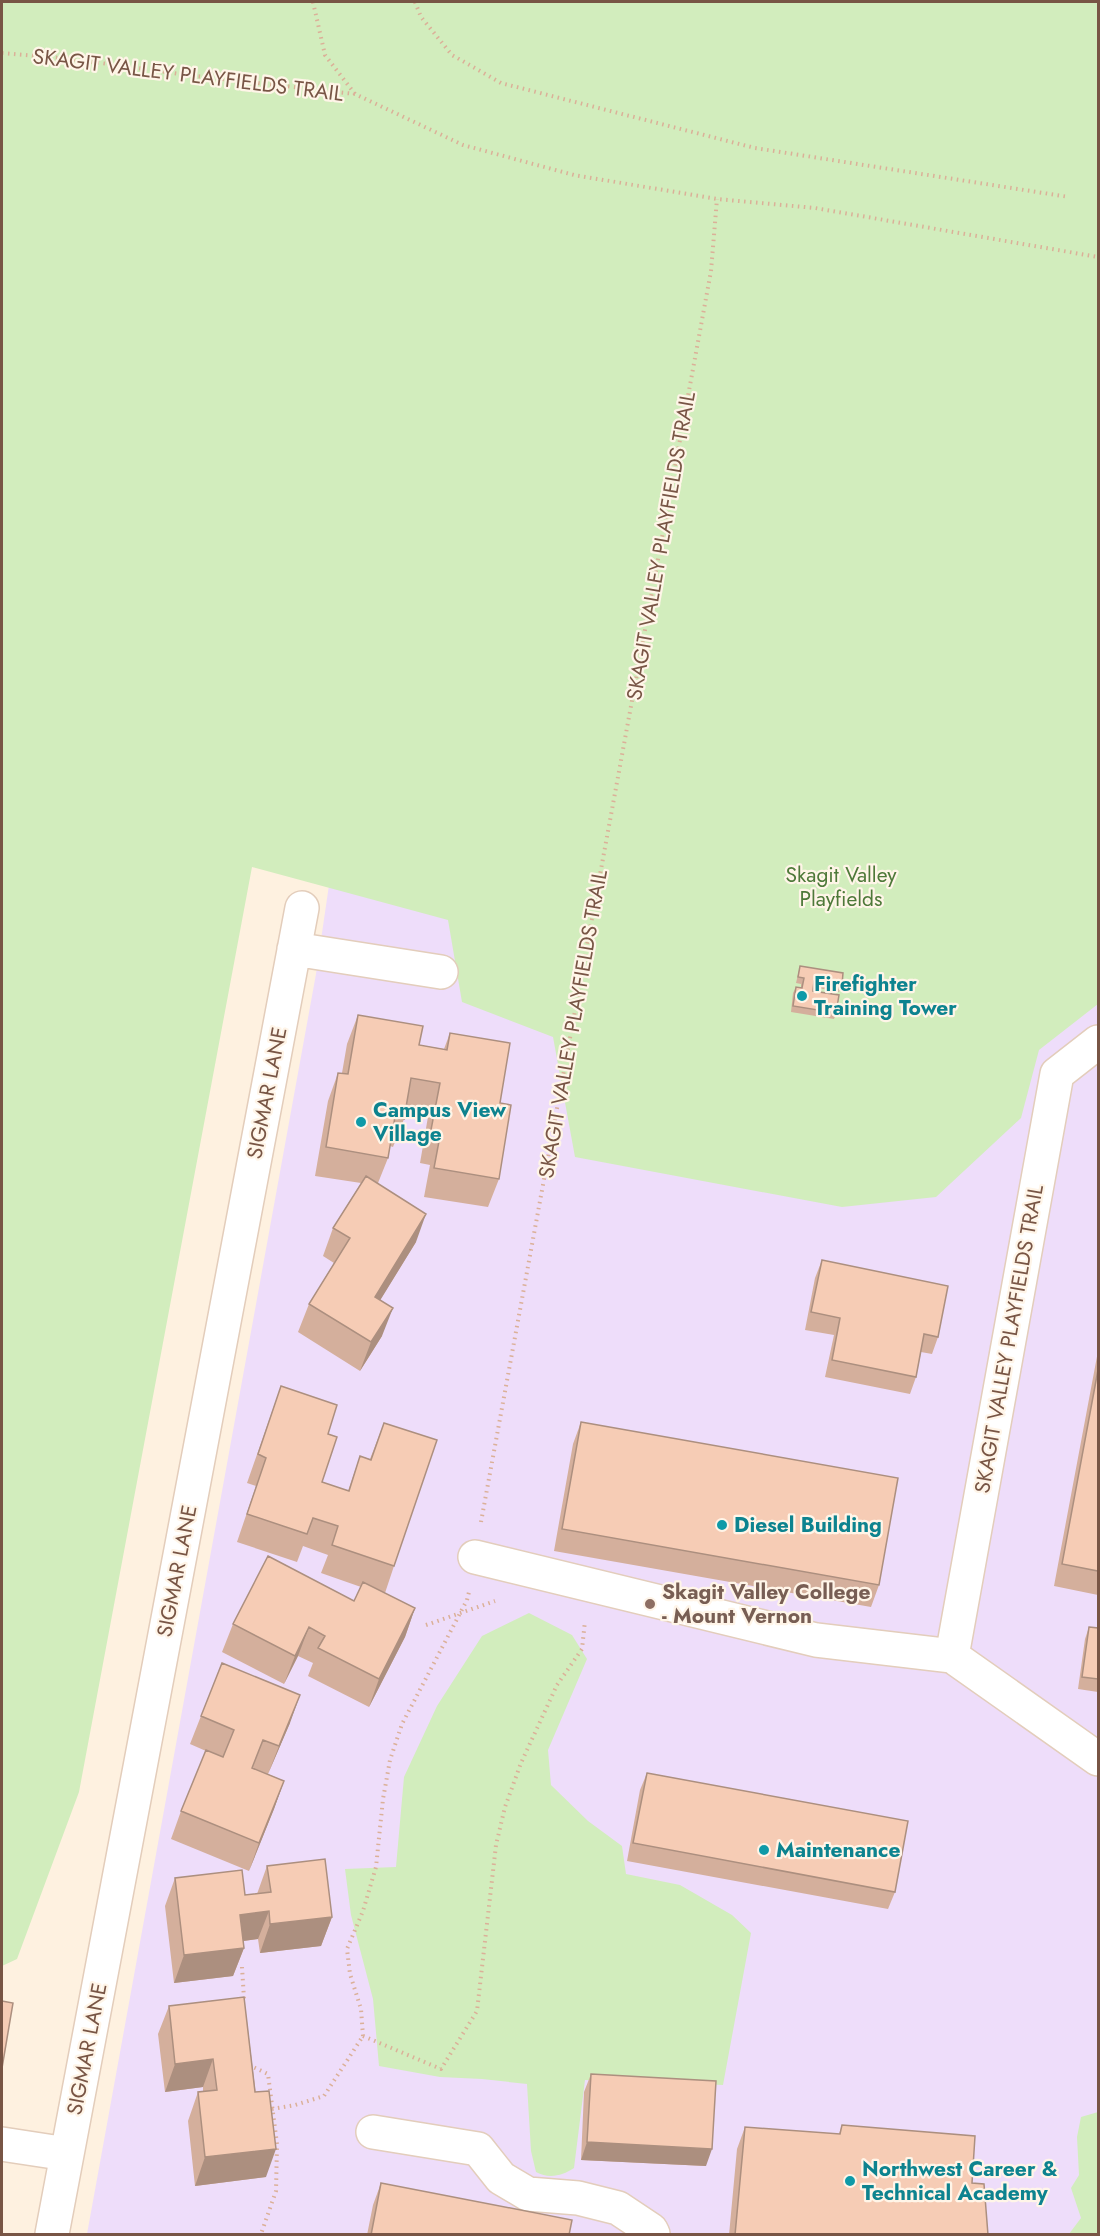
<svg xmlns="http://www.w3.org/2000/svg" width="1100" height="2236" viewBox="0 0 1100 2236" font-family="Jost,sans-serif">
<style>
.education{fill:#eeddfa}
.green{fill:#d2edbd}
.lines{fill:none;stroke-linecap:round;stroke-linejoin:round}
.minor-casing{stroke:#e3cdbb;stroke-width:36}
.path{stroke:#dbb098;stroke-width:4;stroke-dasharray:1.5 4.5;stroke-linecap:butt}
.minor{stroke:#fff;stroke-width:33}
.wall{fill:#d4af9c}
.shaded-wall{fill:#ac8f7f}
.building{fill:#f6ccb5;stroke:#ac8f7f;stroke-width:1.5}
.culture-dot{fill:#0f9aa8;stroke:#fff5e8;stroke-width:2}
.education-dot{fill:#8d6e63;stroke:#fff5e8;stroke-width:2}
.labels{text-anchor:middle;stroke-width:4.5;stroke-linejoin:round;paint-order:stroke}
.street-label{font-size:21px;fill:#785545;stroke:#fff5e8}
.park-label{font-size:21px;fill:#4e7939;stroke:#fff5e8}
.culture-label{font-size:21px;font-weight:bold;fill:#0d838f;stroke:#fff5e8;text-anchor:start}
.education-label{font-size:21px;font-weight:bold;fill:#785e54;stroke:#fff5e8;text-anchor:start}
</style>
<rect width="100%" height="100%" fill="#fef1e0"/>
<!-- education -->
<path class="education" d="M 458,2 L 1098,2 L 1098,2234 L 87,2234 L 316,974 Z"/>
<!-- green -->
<path class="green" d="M 2,2 L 1098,2 L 1098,1004 L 1039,1050 L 1021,1118 L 936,1197 L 842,1207 L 575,1157 L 553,1037 L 462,1002 L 448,920 L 252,867 L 79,1792 L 17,1959 L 2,1966 Z
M 529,1613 L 572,1635 L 587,1659 L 548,1750 L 551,1785 L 588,1821 L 622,1846 L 626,1874 L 680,1885 L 732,1915 L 751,1933 L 723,2085 L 585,2080 L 574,2168 C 562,2176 549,2179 536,2172 L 531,2151 L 527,2084 L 482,2079 L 440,2077 L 379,2066 L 373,1999 L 351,1915 L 345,1869 L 396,1867 L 404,1777 L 437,1706 L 482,1636 Z
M 1098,2112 L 1097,2234 L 1069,2234 L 1081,2218 L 1071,2188 L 1079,2175 L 1077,2137 L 1081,2117 Z"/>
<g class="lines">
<defs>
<path id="minor" d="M 294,949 L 441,972
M 475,1557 L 816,1640 L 952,1656 L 1098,1759
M 952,1656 L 1057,1074 L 1098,1042
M 373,2132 L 478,2149 L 501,2178 L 528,2194 L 578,2198 L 618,2208 L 651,2230 L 653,2234
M 2,2144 L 67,2154
M 52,2234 L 302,908"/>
</defs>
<!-- minor casing -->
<use href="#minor" class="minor-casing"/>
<!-- path -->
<path class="path" d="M 313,2 L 325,55 L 355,94
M 415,2 L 421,17 L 452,55 L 501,83 L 755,148 L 1069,197
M 2,53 L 72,59 L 187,75 L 355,94 L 463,145 L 574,175 L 717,199 L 815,208 L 1098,257
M 481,1522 L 711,271 L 717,199
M 426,1625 L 495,1601
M 242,1967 L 244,1999
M 363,2036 L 361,2009 L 350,1974 L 347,1949 L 363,1911 L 376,1867 L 383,1799 L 390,1760 L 402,1724 L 467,1600 L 469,1592
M 363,2036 L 441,2069 L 477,2011 L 496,1845 L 505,1807 L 521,1763 L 557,1685 L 582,1649 L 585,1621
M 249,2065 L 268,2074 L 277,2144 L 276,2191 L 261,2234
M 272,2109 L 295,2105 L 324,2096 L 363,2036"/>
<!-- minor -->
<use href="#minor" class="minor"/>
</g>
<!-- wall -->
<path class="wall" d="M 800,966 L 842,985 L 839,992 L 813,987 L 813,991 L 836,1013 L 834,1019 L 791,1012 L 793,993 L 796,987 L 801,988 L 801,984 L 796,983 Z
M 358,1015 L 419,1045 L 444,1049 L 450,1033 L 500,1103 L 499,1179 L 488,1207 L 424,1197 L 430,1165 L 420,1163 L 429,1111 L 406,1107 L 404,1119 L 393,1147 L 390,1146 L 388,1158 L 378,1183 L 416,1242 L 380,1300 L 382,1336 L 360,1371 L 298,1332 L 309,1304 L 334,1263 L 323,1256 L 333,1228 L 361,1183 L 315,1176 L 328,1101 L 338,1073 L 342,1073 L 347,1044 Z
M 822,1260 L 938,1337 L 932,1354 L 921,1352 L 916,1377 L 910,1394 L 825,1377 L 834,1335 L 805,1330 L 815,1278 Z
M 1098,1351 L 1098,1595 L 1054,1586 Z
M 281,1386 L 328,1434 L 322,1482 L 348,1491 L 360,1456 L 370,1459 L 384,1423 L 394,1566 L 385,1593 L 415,1608 L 405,1637 L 369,1707 L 308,1676 L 313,1663 L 298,1656 L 284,1684 L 222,1652 L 233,1624 L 354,1601 L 361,1587 L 321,1573 L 328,1555 L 303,1546 L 297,1562 L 237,1542 L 256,1486 L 247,1483 Z
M 581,1422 L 879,1585 L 871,1607 L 554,1551 L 573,1444 Z
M 1089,1627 L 1098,1628 L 1098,1692 L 1078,1689 L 1085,1639 Z
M 201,1716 L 290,1723 L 268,1774 L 284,1781 L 274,1809 L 249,1871 L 171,1839 L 181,1811 L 206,1751 L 190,1744 Z
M 647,1773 L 895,1892 L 888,1909 L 627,1861 L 640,1790 Z
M 267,1866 L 332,1917 L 321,1946 L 260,1953 L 258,1939 L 243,1941 L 244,1948 L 233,1976 L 174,1983 L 165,1906 L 175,1878 L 245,1895 L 257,1894 Z
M 244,1997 L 266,2177 L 195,2186 L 188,2121 L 198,2092 L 203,2092 L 203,2087 L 165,2092 L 158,2034 L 169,2006 Z
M 591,2074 L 706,2166 L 581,2160 L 584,2092 Z
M 842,2125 L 972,2183 L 988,2235 L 729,2235 L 737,2149 L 745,2127 L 839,2134 Z
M 381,2183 L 569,2235 L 367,2235 L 373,2205 Z"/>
<!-- shaded-wall -->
<path class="shaded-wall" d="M 426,1214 L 416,1242 L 365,1325 L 375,1297 Z
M 393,1308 L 382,1336 L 360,1371 L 371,1342 Z
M 415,1608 L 405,1637 L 369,1707 L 379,1679 Z
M 309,1627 L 298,1656 L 284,1684 L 295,1656 Z
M 300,1695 L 290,1723 L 268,1774 L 279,1746 Z
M 284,1781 L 274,1809 L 249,1871 L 259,1843 Z
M 269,1911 L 258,1939 L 229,1943 L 240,1915 Z
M 332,1917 L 321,1946 L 260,1953 L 270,1924 Z
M 244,1948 L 233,1976 L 174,1983 L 184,1955 Z
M 213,2059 L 203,2087 L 165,2092 L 175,2064 Z
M 587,2142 L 712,2149 L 706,2166 L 581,2160 Z
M 276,2149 L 266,2177 L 195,2186 L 205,2157 Z"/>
<!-- building -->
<path class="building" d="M 800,966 L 843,973 L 842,985 L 814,981 L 813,991 L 839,995 L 836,1013 L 793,1006 L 796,987 L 802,988 L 804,978 L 798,977 Z
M 358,1015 L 423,1026 L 419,1045 L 447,1050 L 450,1033 L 510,1043 L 500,1103 L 511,1105 L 499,1179 L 434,1168 L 440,1136 L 430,1135 L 440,1083 L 411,1078 L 404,1119 L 395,1117 L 388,1158 L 326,1147 L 338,1073 L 348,1074 Z
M 366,1176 L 426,1214 L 375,1297 L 393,1308 L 371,1342 L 309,1304 L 350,1238 L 333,1228 Z
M 822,1260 L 948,1286 L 938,1337 L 924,1334 L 916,1377 L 832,1360 L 840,1318 L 811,1312 Z
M 1098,1370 L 1098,1571 L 1062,1564 Z
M 281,1386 L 337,1405 L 328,1434 L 337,1437 L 322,1482 L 349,1491 L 360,1456 L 371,1460 L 384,1423 L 437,1440 L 394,1566 L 332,1545 L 338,1526 L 313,1518 L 307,1534 L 247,1514 L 266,1458 L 258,1454 Z
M 581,1422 L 898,1478 L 879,1585 L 562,1529 Z
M 268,1556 L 354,1601 L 363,1582 L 415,1608 L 379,1679 L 318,1648 L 325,1636 L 309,1627 L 295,1656 L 233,1624 Z
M 1089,1627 L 1098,1628 L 1098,1679 L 1082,1677 Z
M 222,1663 L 300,1695 L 279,1746 L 263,1740 L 252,1768 L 284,1781 L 259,1843 L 181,1811 L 206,1750 L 223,1757 L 234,1730 L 201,1716 Z
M 647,1773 L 908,1821 L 895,1892 L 633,1843 Z
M 325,1859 L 332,1917 L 270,1924 L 269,1911 L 240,1915 L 244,1948 L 184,1955 L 175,1878 L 242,1870 L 245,1895 L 271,1892 L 267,1866 Z
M 244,1997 L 255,2092 L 269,2091 L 276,2149 L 205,2157 L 198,2092 L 217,2090 L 213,2059 L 175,2064 L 169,2006 Z
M 2,2001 L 13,2003 L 2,2068 Z
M 591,2074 L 716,2081 L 712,2149 L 587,2142 Z
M 842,2125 L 975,2136 L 972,2183 L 984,2184 L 988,2235 L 735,2235 L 745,2127 L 840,2134 Z
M 381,2183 L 572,2220 L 569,2235 L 371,2235 Z"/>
<!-- markers -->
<g class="culture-dot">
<circle cx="802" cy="996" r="6"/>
<circle cx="361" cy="1122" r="6"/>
<circle cx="722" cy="1525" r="6"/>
<circle cx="764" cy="1850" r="6"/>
<circle cx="850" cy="2181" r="6"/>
</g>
<circle class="education-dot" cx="650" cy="1604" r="6"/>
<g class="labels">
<!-- street labels -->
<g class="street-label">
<text transform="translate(188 75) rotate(7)" y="7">SKAGIT VALLEY PLAYFIELDS TRAIL</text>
<text transform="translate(661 546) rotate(-80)" y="7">SKAGIT VALLEY PLAYFIELDS TRAIL</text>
<text transform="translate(573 1024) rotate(-80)" y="7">SKAGIT VALLEY PLAYFIELDS TRAIL</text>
<text transform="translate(267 1093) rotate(-79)" y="7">SIGMAR LANE</text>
<text transform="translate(1009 1339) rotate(-80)" y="7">SKAGIT VALLEY PLAYFIELDS TRAIL</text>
<text transform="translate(177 1571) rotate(-79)" y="7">SIGMAR LANE</text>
<text transform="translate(87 2049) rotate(-79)" y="7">SIGMAR LANE</text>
</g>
<!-- park labels -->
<g class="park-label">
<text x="841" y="882">Skagit Valley<tspan x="841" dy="24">Playfields</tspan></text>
</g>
<!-- culture labels -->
<g class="culture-label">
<text x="814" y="991">Firefighter<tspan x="814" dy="24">Training Tower</tspan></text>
<text x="373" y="1117">Campus View<tspan x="373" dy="24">Village</tspan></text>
<text x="734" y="1532">Diesel Building</text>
<text x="776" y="1857">Maintenance</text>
<text x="862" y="2176">Northwest Career &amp;<tspan x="862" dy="24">Technical Academy</tspan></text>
</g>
<!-- education labels -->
<g class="education-label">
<text x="662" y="1599">Skagit Valley College<tspan x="662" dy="24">- Mount Vernon</tspan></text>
</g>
</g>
<!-- border -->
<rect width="1100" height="2236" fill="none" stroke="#785545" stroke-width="6"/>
</svg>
